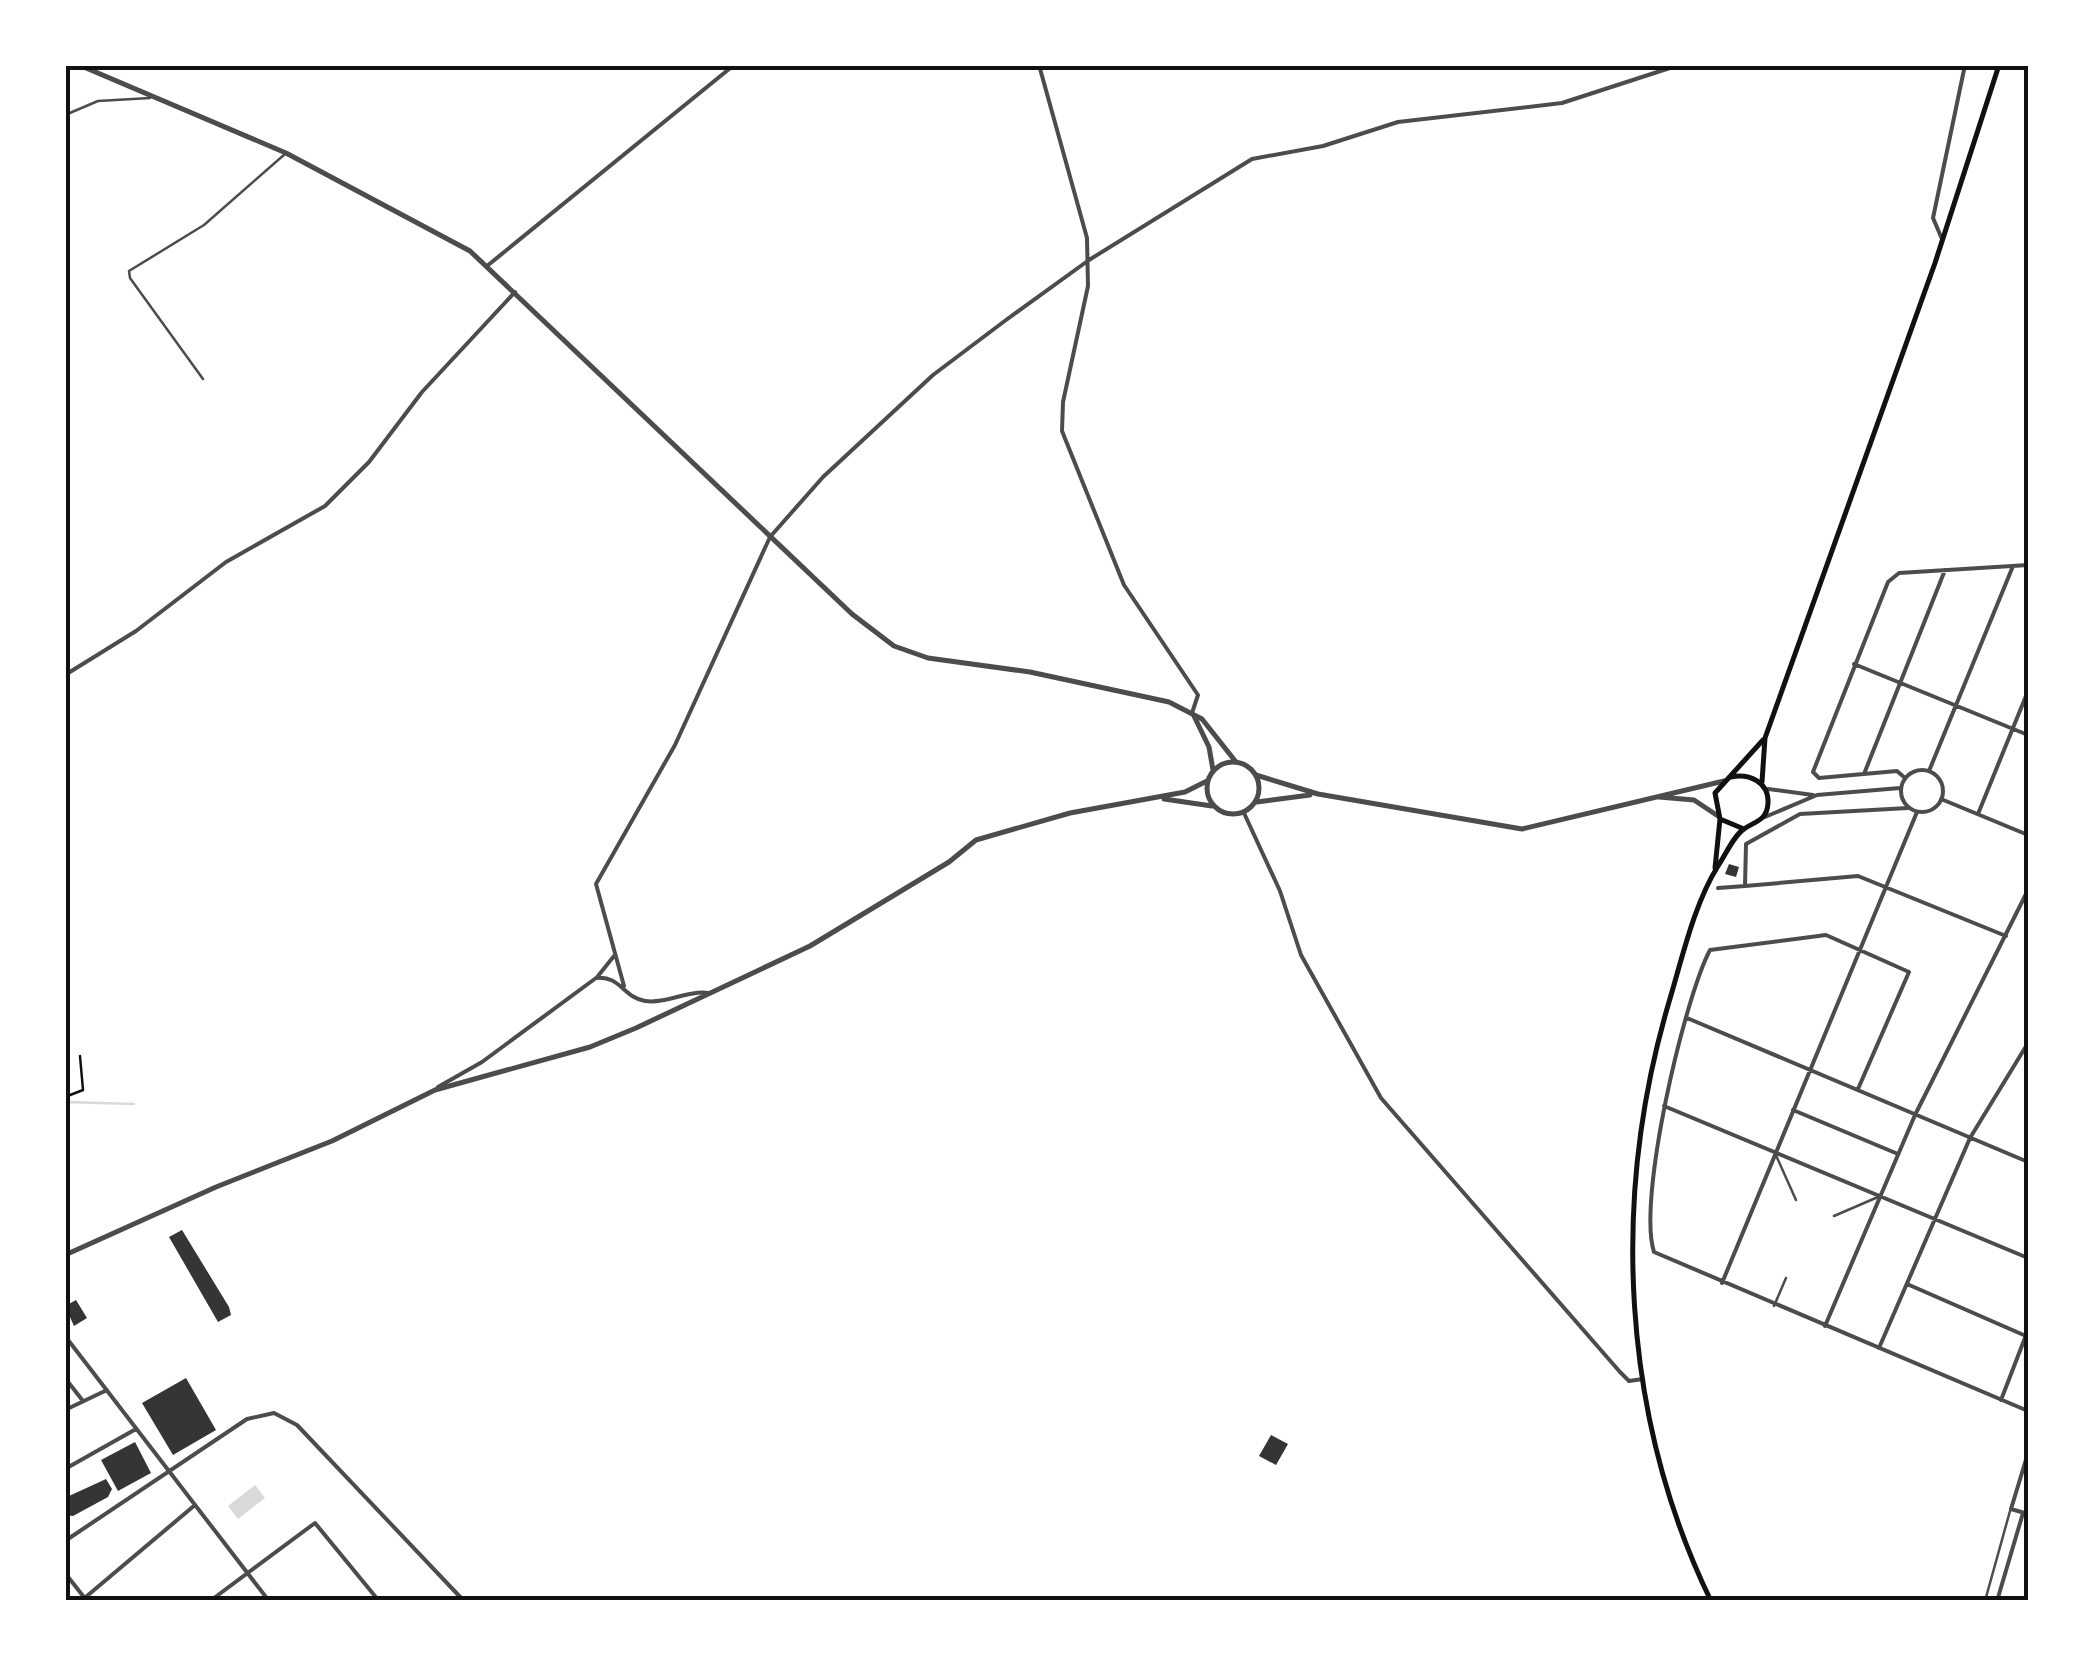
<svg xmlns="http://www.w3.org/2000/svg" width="2093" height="1666" viewBox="0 0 2093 1666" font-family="Inter,sans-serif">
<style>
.water{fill:#d9d9d9}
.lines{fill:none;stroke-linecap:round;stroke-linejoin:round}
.stream{stroke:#d9d9d9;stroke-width:2.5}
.building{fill:#353535}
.path{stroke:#111;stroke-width:2.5}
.service{stroke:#4c4c4c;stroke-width:2.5}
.pedestrian{stroke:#4c4c4c;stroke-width:2.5}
.minor{stroke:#4c4c4c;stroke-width:4}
.tertiary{stroke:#4c4c4c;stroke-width:5}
.secondary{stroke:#111;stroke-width:5}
.neatline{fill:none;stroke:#111;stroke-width:4}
</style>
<rect width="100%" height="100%" fill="#fff"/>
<!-- water -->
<path class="water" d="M 255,1485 L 265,1498 L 238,1519 L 228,1506 Z"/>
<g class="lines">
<!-- stream -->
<path class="stream" d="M 65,1102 L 134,1104"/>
</g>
<!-- building -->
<path class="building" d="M 1729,864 L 1739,867 L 1736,877 L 1725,874 Z
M 182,1230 L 229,1307 L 231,1315 L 218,1322 L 169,1237 Z
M 76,1300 L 87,1318 L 74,1326 L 65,1306 Z
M 186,1378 L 216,1430 L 173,1455 L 142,1403 Z
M 1271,1435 L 1288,1444 L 1276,1465 L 1259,1456 Z
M 135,1442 L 151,1473 L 118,1491 L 101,1460 Z
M 106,1479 L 112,1489 L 108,1497 L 73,1516 L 65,1515 L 69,1496 Z"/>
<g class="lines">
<!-- path -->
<path class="path" d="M 65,1097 L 83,1090 L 80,1056"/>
<!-- service -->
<path class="service" d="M 65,115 L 98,101 L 150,98
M 203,379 L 130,278 L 129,271 L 204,225 L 285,154
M 1985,1601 L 2010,1511"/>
<!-- pedestrian -->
<path class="pedestrian" d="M 1775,1153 L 1796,1200
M 1834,1216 L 1878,1197
M 1774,1306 L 1786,1278"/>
<!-- minor -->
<path class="minor" d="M 1039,65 L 1087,238 L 1088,286 L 1063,402 L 1062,431 L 1124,585 L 1198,695 L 1192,713
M 1942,239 L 1933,218 L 1965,65
M 487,266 L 734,65
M 1854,664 L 2028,735
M 65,675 L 136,631 L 226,562 L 325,506 L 369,462 L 422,392 L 515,292
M1901 791a21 21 0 1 1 42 0a21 21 0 1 1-42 0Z
M 1929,771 L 2013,566
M 1864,774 L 1945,570
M 1905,778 L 1897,771 L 1819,778 L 1813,772 L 1888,582 L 1899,573 L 2028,565
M 1768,789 L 1813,795
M 1941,799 L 2028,835
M 1908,808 L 1800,814 L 1746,844 L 1745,886 L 1858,876 L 2006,936
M 1244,813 L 1280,891 L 1301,955 L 1381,1098 L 1620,1372 L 1629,1381 L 1643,1379
M 1978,814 L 2028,691
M 1765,817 L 1817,795 L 1900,788
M 1718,888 L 1745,886
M 598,976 L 614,956
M 624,986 L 596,884 L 675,745 L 770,537 L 823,477 L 933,375 L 1006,320 L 1089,260 L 1252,159 L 1323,146 L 1398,122 L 1562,103 L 1679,65
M 1687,1018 L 2028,1162
M 438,1087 L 482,1062 L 596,978 C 620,975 624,998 645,1001 C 667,1004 687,990 709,993
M 1858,1089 L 1909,972 L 1826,935 L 1710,950 C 1684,999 1637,1201 1654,1252 L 2028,1411
M 1664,1106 L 2028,1258
M 1793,1110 L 1898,1154
M 1722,1283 L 1917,812
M 1907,1284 L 2026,1336
M 1825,1326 L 1915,1115 L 2028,890
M 65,1336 L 269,1601
M 1879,1348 L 1970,1138 L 2028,1043
M 65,1378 L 83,1401
M 2001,1400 L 2028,1330
M 65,1410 L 107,1390
M 2028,1453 L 2011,1509 L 2028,1514
M 65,1469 L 136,1429
M 65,1541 L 247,1419 L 274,1413 L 297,1425 L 464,1601
M 65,1573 L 87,1601
M 81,1601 L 195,1505
M 210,1601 L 315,1523 L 379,1601
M 1997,1601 L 2023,1513"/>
<!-- tertiary -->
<path class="tertiary" d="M 79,65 L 286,153 L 470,251 L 852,614 L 894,646 L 928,658 L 1030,672 L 1169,702 L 1202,719 L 1236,762
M 1194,716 L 1209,747 L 1213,770
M1207 788a26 26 0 1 1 52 0a26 26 0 1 1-52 0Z
M 1256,775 L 1318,794 L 1522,829 L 1724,781
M 1659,797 L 1694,800 L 1718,816
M 1164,799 L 1212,806
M 1257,802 L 1310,795
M 65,1255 L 216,1187 L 332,1141 L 435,1090 L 590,1047 L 636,1028 L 810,946 L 949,862 L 976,840 L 1070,813 L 1185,792 L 1207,781"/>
<!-- secondary -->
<path class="secondary" d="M 1762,782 L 1765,738 L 1935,263 L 1999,65
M 1744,829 L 1720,819 L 1715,793 L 1763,740
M 1715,868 L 1720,819
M 1711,1601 C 1621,1416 1611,1198 1669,1002 C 1682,959 1694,904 1718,866 C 1725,856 1734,835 1744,829 C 1755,821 1767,821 1768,803 C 1769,782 1749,773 1731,777"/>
</g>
<!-- border -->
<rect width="2093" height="1666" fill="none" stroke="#ffffff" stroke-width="135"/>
<rect x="68" y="68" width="1958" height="1530" class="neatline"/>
</svg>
